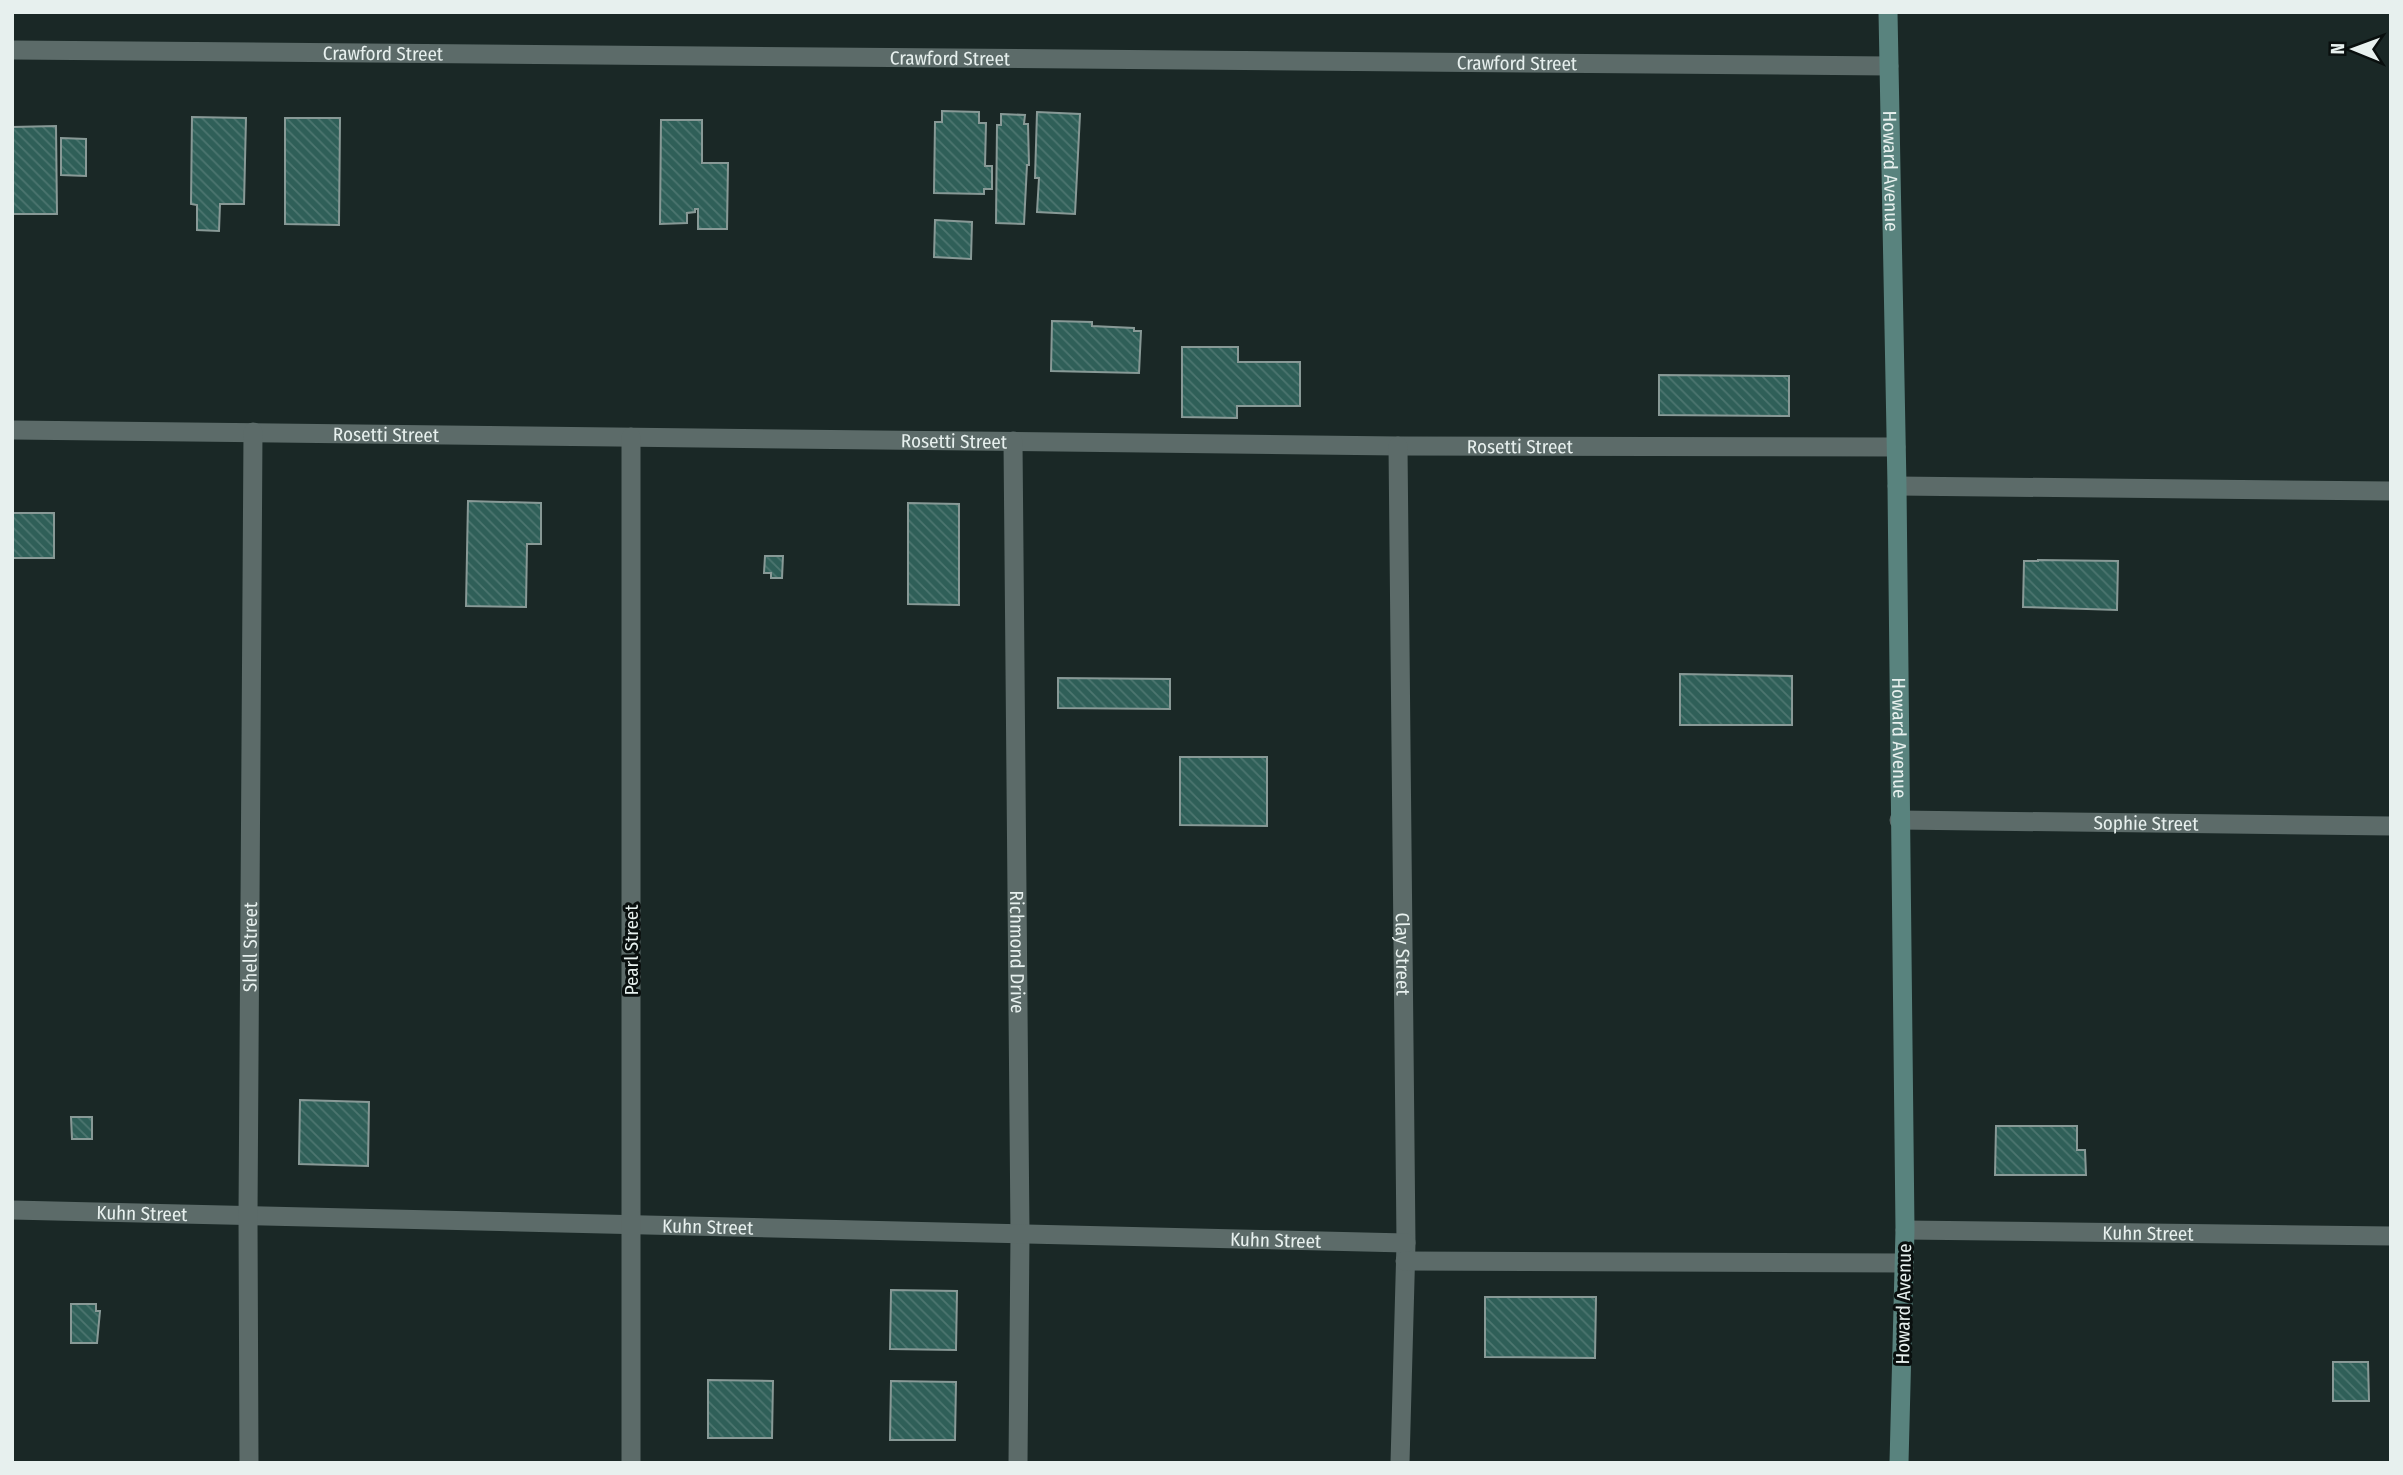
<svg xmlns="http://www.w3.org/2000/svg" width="2403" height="1475" viewBox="0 0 2403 1475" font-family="'Fira Sans Condensed',sans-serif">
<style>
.building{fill:url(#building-back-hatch);stroke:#889996;stroke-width:2}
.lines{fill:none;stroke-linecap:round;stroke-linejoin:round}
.service{stroke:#5c6b69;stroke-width:19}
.minor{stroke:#5c6b69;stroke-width:19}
.secondary{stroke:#59837e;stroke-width:19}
.labels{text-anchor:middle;stroke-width:6;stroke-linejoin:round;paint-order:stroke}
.street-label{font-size:19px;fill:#e7f0ee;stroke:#090f0e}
</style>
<defs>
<pattern id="building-back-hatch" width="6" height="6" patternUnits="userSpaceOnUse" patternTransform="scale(1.75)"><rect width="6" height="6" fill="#2f5f58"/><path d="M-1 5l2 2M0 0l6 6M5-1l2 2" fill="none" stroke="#4d7670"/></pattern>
</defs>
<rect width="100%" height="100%" fill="#1a2826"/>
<!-- building -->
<path class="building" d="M 942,111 L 979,112 L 979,123 L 986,123 L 985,166 L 992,166 L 992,189 L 984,189 L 984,194 L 934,193 L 935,122 L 942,122 Z
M 1037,112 L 1080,114 L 1075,214 L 1037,212 L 1039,178 L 1035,178 Z
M 1001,114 L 1025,115 L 1024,124 L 1028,124 L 1029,165 L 1027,165 L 1024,224 L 996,223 L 997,125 L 1001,125 Z
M 192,117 L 246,118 L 244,204 L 220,204 L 219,231 L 197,230 L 197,205 L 191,204 Z
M 285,118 L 340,118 L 339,225 L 285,224 Z
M 661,120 L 702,120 L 702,163 L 728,163 L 727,229 L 698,229 L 698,209 L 695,209 L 695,212 L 687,213 L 687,223 L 660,224 Z
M 56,126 L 57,214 L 12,214 L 12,127 Z
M 61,138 L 86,139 L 86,176 L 61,175 Z
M 935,220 L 972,222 L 971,259 L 934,257 Z
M 1052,321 L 1092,322 L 1092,326 L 1134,328 L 1134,331 L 1141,331 L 1139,373 L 1051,371 Z
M 1182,347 L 1238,347 L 1238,362 L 1300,362 L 1300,406 L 1237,406 L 1237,418 L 1182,417 Z
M 1659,375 L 1789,376 L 1789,416 L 1659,415 Z
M 468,501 L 541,503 L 541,544 L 527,544 L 526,607 L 466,606 Z
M 908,503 L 959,504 L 959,605 L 908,604 Z
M 12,513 L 54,513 L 54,558 L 12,558 Z
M 765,556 L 783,556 L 782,578 L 771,578 L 771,573 L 764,573 Z
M 2038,560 L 2118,561 L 2117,610 L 2023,607 L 2024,561 L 2038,561 Z
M 1680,674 L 1792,676 L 1792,725 L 1680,725 Z
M 1058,678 L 1170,679 L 1170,709 L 1058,708 Z
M 1180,757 L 1267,757 L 1267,826 L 1180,825 Z
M 300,1100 L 369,1102 L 368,1166 L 299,1164 Z
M 71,1117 L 92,1117 L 92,1139 L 72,1139 Z
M 1996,1126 L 2077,1126 L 2077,1150 L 2085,1150 L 2086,1175 L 1995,1175 Z
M 891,1290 L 957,1291 L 956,1350 L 890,1349 Z
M 1485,1297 L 1596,1297 L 1595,1358 L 1485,1357 Z
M 71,1304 L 96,1304 L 96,1311 L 100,1311 L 97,1343 L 71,1343 Z
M 2333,1362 L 2368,1362 L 2369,1401 L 2333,1401 Z
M 708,1380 L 773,1381 L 772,1438 L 708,1438 Z
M 891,1381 L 956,1382 L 955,1440 L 890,1440 Z"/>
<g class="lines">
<!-- service -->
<path class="service" d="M 1897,486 L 2391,491"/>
<!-- minor -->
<g class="minor">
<path id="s1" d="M 12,50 L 1889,66"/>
<path id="s2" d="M 12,430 L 1398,446 L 1896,447"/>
<path id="s3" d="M 1013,441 L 1020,1234 L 1018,1463"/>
<path id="s4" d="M 1398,446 L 1406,1243 L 1400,1463"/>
<path id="s5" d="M 1899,820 L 2391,826"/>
<path id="s6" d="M 12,1210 L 1406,1243"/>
<path id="s7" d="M 1905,1230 L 2391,1236"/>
<path d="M 1405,1261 L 1904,1263"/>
<path id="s8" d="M 249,1463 L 248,1216 L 253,432"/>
<path d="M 631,1463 L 631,437"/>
</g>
<!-- secondary -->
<path class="secondary" id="s9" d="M 1888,12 L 1897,486 L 1905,1230 L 1899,1463"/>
</g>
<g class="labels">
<!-- street labels -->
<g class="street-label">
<text dy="7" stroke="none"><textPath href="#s1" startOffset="371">Crawford Street</textPath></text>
<text dy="7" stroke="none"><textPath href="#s1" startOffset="938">Crawford Street</textPath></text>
<text dy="7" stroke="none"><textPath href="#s1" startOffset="1505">Crawford Street</textPath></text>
<text dy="7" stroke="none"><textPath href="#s9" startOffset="159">Howard Avenue</textPath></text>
<text dy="7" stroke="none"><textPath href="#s2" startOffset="374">Rosetti Street</textPath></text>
<text dy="7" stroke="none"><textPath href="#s2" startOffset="942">Rosetti Street</textPath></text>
<text dy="7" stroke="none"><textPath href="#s2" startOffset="1508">Rosetti Street</textPath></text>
<text dy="7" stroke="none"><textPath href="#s9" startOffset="726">Howard Avenue</textPath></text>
<text dy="7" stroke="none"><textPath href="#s5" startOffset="247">Sophie Street</textPath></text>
<text dy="7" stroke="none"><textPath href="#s8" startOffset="516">Shell Street</textPath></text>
<text transform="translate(631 950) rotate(-90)" y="7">Pearl Street</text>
<text dy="7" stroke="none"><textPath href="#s3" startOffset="511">Richmond Drive</textPath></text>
<text dy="7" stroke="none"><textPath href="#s4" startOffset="508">Clay Street</textPath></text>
<text dy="7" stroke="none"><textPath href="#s6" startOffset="130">Kuhn Street</textPath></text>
<text dy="7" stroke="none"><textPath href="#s6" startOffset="696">Kuhn Street</textPath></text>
<text dy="7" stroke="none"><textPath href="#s7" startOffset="243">Kuhn Street</textPath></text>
<text dy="7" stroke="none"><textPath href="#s6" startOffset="1264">Kuhn Street</textPath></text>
<text transform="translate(1903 1304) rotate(-89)" y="7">Howard Avenue</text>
</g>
</g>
<!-- border -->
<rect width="2403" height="1475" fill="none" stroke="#e7f0ee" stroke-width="28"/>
<!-- north arrow -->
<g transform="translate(2354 49) rotate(271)" stroke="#090f0e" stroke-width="5" paint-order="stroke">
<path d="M0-5L12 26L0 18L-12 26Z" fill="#e7f0ee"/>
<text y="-10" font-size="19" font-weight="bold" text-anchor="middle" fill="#e7f0ee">N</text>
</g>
</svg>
